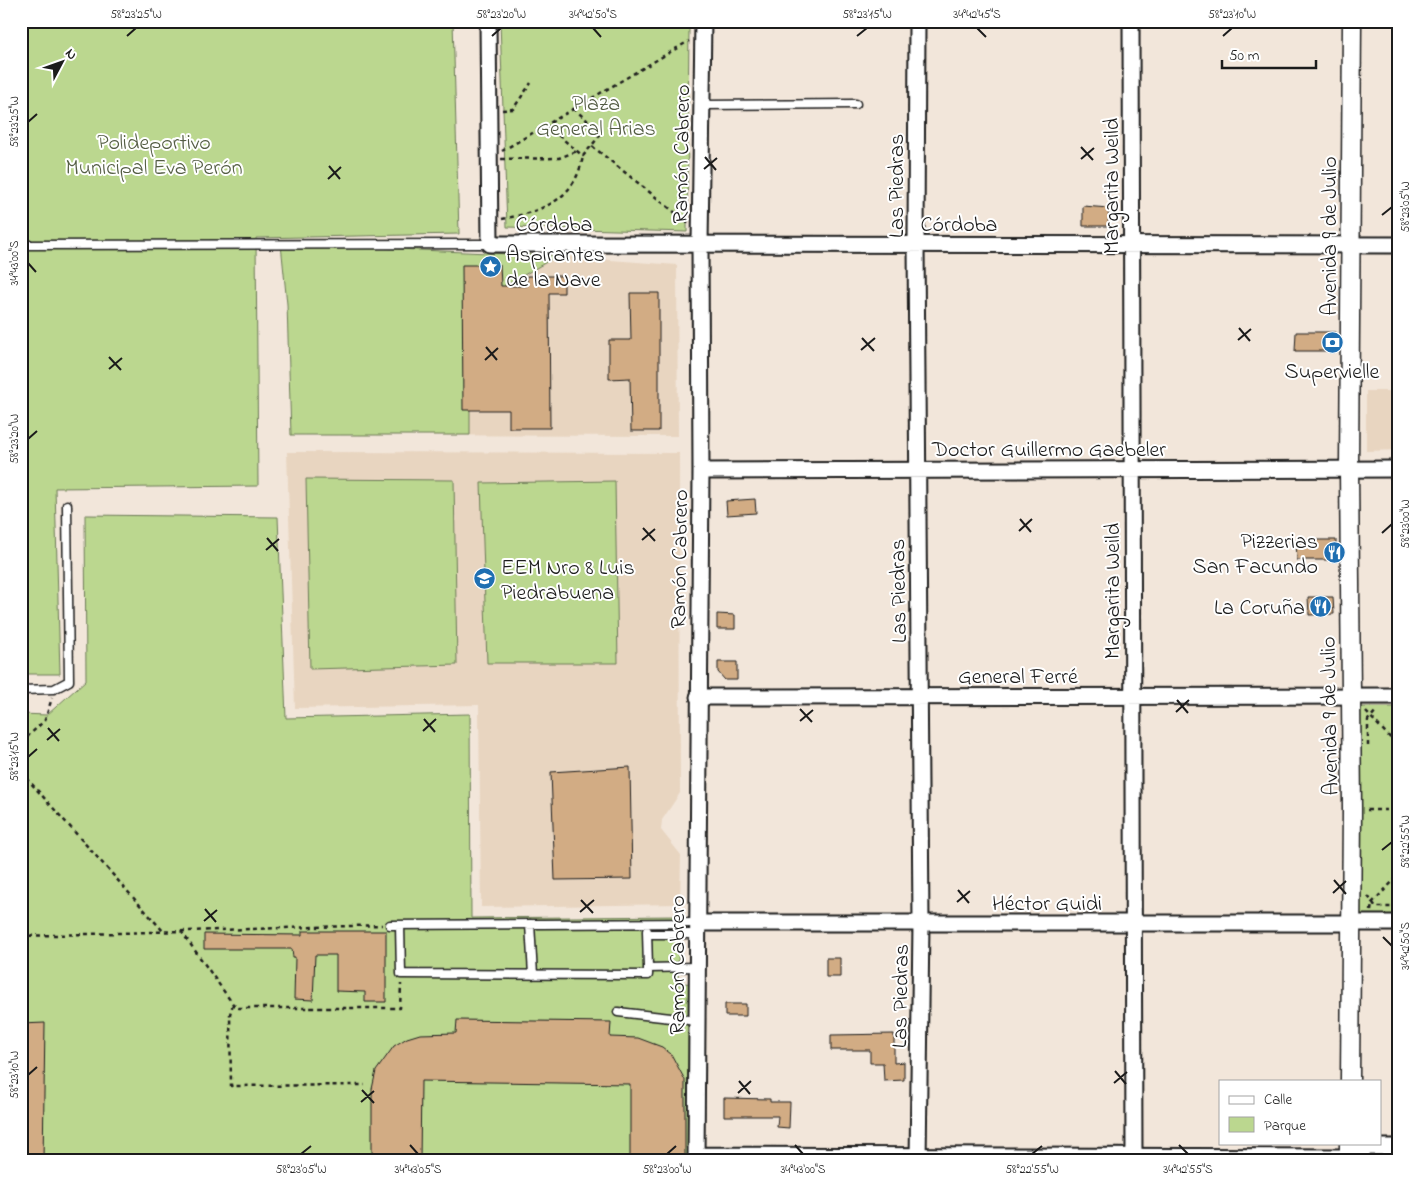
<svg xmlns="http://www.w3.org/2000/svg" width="1419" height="1182" viewBox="0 0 1419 1182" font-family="'Indie Flower',sans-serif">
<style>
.built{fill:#e8d5c0}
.green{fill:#bbd78f;stroke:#6c7a56}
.building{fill:#d2ac84;stroke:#1c1c1c}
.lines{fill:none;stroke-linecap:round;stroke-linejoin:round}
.service-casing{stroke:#1c1c1c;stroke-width:11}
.minor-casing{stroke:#1c1c1c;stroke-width:19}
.tertiary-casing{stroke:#1c1c1c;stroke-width:21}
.path{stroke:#1c1c1c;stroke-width:2.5;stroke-dasharray:4 4;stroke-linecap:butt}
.service{stroke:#fff;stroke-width:8}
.minor{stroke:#fff;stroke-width:15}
.tertiary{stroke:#fff;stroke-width:18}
.ticks{fill:none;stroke:#1c1c1c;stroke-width:2}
.labels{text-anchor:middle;stroke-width:4;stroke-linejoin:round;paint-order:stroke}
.park-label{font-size:22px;fill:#545d44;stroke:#fff}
.street-label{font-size:22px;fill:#1c1c1c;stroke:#fff}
.poi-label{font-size:22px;fill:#1c1c1c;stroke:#fff;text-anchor:start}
.neatline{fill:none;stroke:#1c1c1c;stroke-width:2}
.ticks-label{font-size:12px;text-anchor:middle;fill:#1c1c1c}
</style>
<rect width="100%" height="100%" fill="#f2e6da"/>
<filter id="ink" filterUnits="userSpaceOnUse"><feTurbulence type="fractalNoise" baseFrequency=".02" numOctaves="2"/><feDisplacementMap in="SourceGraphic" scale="10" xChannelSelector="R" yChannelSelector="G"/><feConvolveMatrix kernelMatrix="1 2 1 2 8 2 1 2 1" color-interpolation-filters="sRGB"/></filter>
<g filter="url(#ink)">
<!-- built -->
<path class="built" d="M 557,256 L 677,265 L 678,436 L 291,435 L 470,306 Z
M 1366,391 L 1398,391 L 1398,450 L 1366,451 Z
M 287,452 L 679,453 L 680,793 L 662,820 L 661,830 L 681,855 L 680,904 L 481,907 L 479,705 L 295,708 Z"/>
<!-- green -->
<path class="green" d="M 21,21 L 453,21 L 459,234 L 256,238 L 258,486 L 55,488 L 60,674 L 21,674 Z
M 500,21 L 670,21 L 689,28 L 687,232 L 507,227 Z
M 281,244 L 557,256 L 470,306 L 470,435 L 291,435 L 287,304 Z
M 306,479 L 454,480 L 457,665 L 310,669 Z
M 615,481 L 618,663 L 487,663 L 481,483 Z
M 85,515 L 278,517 L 286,718 L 470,714 L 471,918 L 679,916 L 678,984 L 690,983 L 691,1161 L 21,1161 L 21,714 L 47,715 L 86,680 Z
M 1356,707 L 1398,707 L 1398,916 L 1357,916 Z"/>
<!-- building -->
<path class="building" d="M 1083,206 L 1109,208 L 1108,226 L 1083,226 Z
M 462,265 L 500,265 L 501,286 L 527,286 L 527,276 L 564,276 L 564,293 L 549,293 L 550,428 L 509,428 L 509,410 L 463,410 Z
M 630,293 L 659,293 L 659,431 L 631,431 L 630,378 L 609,379 L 609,340 L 631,340 Z
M 1296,332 L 1336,332 L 1336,351 L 1295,351 Z
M 755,499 L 756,513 L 727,515 L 726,501 Z
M 1296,540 L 1336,540 L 1336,560 L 1297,560 Z
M 1308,597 L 1333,597 L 1334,614 L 1309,615 Z
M 717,614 L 735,615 L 735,629 L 717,629 Z
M 718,662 L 737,662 L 737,680 L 725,680 L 718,672 Z
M 630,767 L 632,879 L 555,880 L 551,772 Z
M 302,931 L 386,931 L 386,1002 L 365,1002 L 365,992 L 336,991 L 336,955 L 315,955 L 313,1000 L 294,999 L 295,957 L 293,957 L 292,949 L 204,949 L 204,934 L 302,935 Z
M 826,958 L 840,958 L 840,977 L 826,977 Z
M 725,1004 L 746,1004 L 746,1016 L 725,1016 Z
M 457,1020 L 611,1022 L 610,1037 L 638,1038 L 662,1047 L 671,1054 L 685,1080 L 685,1161 L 630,1161 L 630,1084 L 421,1081 L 420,1161 L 372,1161 L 372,1089 L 376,1071 L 394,1046 L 407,1038 L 420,1034 L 456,1033 Z
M 45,1023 L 43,1161 L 21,1161 L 21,1024 Z
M 894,1034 L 894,1063 L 904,1062 L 904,1080 L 884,1081 L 883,1063 L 870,1063 L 870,1050 L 831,1050 L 831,1035 Z
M 724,1098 L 770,1099 L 770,1102 L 790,1102 L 789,1128 L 777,1127 L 778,1116 L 724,1116 Z"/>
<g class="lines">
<defs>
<path id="service" d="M 702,105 L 856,104
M 21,245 L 490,244
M 21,690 L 54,689 L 69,681 L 67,505
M 530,924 L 533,975
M 390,925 L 697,923
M 400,925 L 401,974 L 648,975 L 648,968 L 697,967
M 647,931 L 648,968
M 648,934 L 697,934
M 618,1012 L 697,1021"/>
<path id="minor" d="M 488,21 L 490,244 L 1398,245
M 917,21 L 916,244 L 921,924 L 918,1161
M 1131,21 L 1134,1161
M 701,471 L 1398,469
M 698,697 L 1398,696
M 697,923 L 1398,923
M 696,1155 L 1349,1157 L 1356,1161
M 1349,1157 L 1368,1147 L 1398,1147
M 696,1161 L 701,471 L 700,244 L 703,21"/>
<path id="tertiary" d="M 1350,1081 L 1352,809 L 1349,469 L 1352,21
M 1349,1161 L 1349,1143"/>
</defs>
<!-- service casing -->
<use href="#service" class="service-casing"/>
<!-- minor casing -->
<use href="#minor" class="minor-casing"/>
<!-- tertiary casing -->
<use href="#tertiary" class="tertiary-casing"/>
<!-- path -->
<path class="path" d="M 502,110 L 513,109 L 531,83
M 546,125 L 583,156 L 602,133 L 574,109
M 592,146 L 688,223
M 502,151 L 689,41
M 501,159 L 559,158 L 577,151
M 502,219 C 542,211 575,201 583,156
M 1366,712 L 1398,746
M 21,743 L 45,720 L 52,698
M 1368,746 L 1368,720 L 1377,710
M 21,772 L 164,932
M 1367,810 L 1398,810
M 1368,896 L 1376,907 L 1398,907
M 1371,911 L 1372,903 L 1398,876
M 181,931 L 233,1004 L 239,1008 L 400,1008 L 401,984
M 21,936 L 382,925
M 233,1004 L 230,1014 L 231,1086 L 365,1085"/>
<!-- service -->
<use href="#service" class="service"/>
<!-- minor -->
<use href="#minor" class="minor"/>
<!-- tertiary -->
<use href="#tertiary" class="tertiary"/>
</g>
</g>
<!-- ticks -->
<path class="ticks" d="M 593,28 L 601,37M 977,28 L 986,37M 127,36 L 136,28M 492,36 L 501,28M 857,36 L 867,28M 1223,36 L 1232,28M 28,122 L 37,114M 1081,147 L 1093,160M 705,157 L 716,170M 1081,159 L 1094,148M 329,166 L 340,179M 704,169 L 717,158M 328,179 L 341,167M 1382,215 L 1392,207M 28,263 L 36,272M 1239,328 L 1250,341M 862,338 L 874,351M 1238,340 L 1251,329M 486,347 L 497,360M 861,350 L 875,338M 109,357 L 121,370M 485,360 L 498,348M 109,369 L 122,358M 28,439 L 37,431M 1020,519 L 1031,532M 643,528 L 655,541M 1019,531 L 1032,519M 1382,533 L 1392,524M 267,538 L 278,551M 642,540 L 655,529M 266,550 L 279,539M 1177,700 L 1188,713M 800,709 L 812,722M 1176,712 L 1189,700M 424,719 L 435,732M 800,721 L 813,710M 48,728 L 59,741M 423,731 L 436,719M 47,740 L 60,729M 28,757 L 37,749M 1382,850 L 1392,842M 1334,880 L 1346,894M 958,890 L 969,903M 1333,893 L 1346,881M 581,900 L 593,913M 957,902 L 970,891M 205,909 L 216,922M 580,912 L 594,900M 204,921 L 217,910M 1383,937 L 1392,946M 1115,1071 L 1126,1084M 28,1075 L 37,1067M 739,1081 L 750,1094M 1114,1083 L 1127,1072M 362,1090 L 374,1103M 738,1093 L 751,1081M 361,1102 L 374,1091M 410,1145 L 418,1154M 795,1145 L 803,1154M 1179,1145 L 1188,1154M 301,1154 L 311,1146M 667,1154 L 676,1146M 1032,1154 L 1042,1146"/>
<!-- icons -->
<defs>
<symbol id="sight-disc" viewBox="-11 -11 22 22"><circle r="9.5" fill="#1f6fb2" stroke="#fff"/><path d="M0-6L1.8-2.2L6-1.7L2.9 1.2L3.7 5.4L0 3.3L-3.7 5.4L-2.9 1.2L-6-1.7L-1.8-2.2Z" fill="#fff"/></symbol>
<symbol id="bank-disc" viewBox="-11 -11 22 22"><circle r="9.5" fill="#1f6fb2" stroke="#fff"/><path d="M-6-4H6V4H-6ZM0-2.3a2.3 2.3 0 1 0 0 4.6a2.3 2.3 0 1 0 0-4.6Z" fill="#fff"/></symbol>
<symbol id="restaurant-disc" viewBox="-11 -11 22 22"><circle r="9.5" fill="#1f6fb2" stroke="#fff"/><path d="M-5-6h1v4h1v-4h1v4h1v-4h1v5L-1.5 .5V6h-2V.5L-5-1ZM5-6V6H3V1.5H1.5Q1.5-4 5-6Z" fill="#fff"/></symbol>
<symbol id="school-disc" viewBox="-11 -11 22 22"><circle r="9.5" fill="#1f6fb2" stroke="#fff"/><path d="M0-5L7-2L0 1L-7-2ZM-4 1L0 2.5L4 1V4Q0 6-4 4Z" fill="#fff"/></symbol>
</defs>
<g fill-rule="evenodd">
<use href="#sight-disc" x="478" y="254" width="25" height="25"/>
<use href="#bank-disc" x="1320" y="330" width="25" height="25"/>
<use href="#restaurant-disc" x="1322" y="540" width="25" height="25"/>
<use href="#school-disc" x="472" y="566" width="25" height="25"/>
<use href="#restaurant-disc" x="1308" y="594" width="25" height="25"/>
</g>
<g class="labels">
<!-- park labels -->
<g class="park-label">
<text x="596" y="110">Plaza<tspan x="596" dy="25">General Arias</tspan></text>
<text x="154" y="149">Polideportivo<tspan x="154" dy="25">Municipal Eva Perón</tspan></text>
</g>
<!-- street labels -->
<g class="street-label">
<text transform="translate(680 154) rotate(-89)" y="8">Ramón Cabrero</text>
<text transform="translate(895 186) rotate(-90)" y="8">Las Piedras</text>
<text transform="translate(1110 186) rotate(-90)" y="8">Margarita Weild</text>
<text x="554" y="231">Córdoba</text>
<text x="959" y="231">Córdoba</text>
<text transform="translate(1328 236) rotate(-90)" y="8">Avenida 9 de Julio</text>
<text x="1049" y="456">Doctor Guillermo Gaebeler</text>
<text transform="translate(678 559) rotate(-89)" y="8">Ramón Cabrero</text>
<text transform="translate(897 591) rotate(-91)" y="8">Las Piedras</text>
<text transform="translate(1111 591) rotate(-90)" y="8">Margarita Weild</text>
<text x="1018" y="683">General Ferré</text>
<text transform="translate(1328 716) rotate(-91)" y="8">Avenida 9 de Julio</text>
<text x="1047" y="910">Héctor Guidi</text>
<text transform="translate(676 965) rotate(-90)" y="8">Ramón Cabrero</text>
<text transform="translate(899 996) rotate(-89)" y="8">Las Piedras</text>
</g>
<!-- poi labels -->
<g class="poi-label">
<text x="506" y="261">Aspirantes<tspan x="506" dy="25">de la Nave</tspan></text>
<text x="1332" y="378" text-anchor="middle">Supervielle</text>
<text x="1318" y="548" text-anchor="end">Pizzerias<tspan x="1318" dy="25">San Facundo</tspan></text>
<text x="501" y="574">EEM Nro 8 Luis<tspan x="501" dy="25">Piedrabuena</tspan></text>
<text x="1305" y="614" text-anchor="end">La Coruña</text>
</g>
</g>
<!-- margin -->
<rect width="1419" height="1182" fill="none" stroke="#fff" stroke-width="55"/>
<!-- legend -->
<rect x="1219" y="1080" width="162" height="65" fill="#ffffff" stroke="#a4a4a4"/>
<rect x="1229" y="1096" width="25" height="8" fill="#ffffff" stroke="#a4a4a4"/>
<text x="1264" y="1104" font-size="15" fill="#1c1c1c">Calle</text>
<rect x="1229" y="1117" width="25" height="15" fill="#bbd78f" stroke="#a4a4a4"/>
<text x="1264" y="1130" font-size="15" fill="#1c1c1c">Parque</text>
<!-- north arrow -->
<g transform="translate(62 62) rotate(49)" stroke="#ffffff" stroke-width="4" paint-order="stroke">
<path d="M0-4L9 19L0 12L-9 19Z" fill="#1c1c1c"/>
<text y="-8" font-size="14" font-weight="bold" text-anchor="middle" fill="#1c1c1c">N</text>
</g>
<!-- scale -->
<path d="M1222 60v8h94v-8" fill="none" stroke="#1c1c1c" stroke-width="2.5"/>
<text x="1229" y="60" font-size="15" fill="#1c1c1c" stroke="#ffffff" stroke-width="4" paint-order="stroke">50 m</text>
<rect x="28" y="28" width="1364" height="1126" class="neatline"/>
<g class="ticks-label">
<text x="136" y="18">58°23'25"W</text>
<text x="501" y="18">58°23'20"W</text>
<text x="593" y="18">34°42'50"S</text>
<text x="867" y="18">58°23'15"W</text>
<text x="977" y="18">34°42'45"S</text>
<text x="1232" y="18">58°23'10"W</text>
<text transform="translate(14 122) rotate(-90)" y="4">58°23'25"W</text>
<text transform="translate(1405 207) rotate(-90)" y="4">58°23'05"W</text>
<text transform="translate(14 263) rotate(-90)" y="4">34°43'00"S</text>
<text transform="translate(14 439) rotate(-90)" y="4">58°23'20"W</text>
<text transform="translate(1405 524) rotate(-90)" y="4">58°23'00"W</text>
<text transform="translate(14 757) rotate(-90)" y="4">58°23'15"W</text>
<text transform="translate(1405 842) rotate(-90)" y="4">58°22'55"W</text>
<text transform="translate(1405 946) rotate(-90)" y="4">34°42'50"S</text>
<text transform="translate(14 1075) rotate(-90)" y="4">58°23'10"W</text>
<text x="301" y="1173">58°23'05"W</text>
<text x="418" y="1173">34°43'05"S</text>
<text x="667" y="1173">58°23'00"W</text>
<text x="803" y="1173">34°43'00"S</text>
<text x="1032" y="1173">58°22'55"W</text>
<text x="1188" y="1173">34°42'55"S</text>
</g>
</svg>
